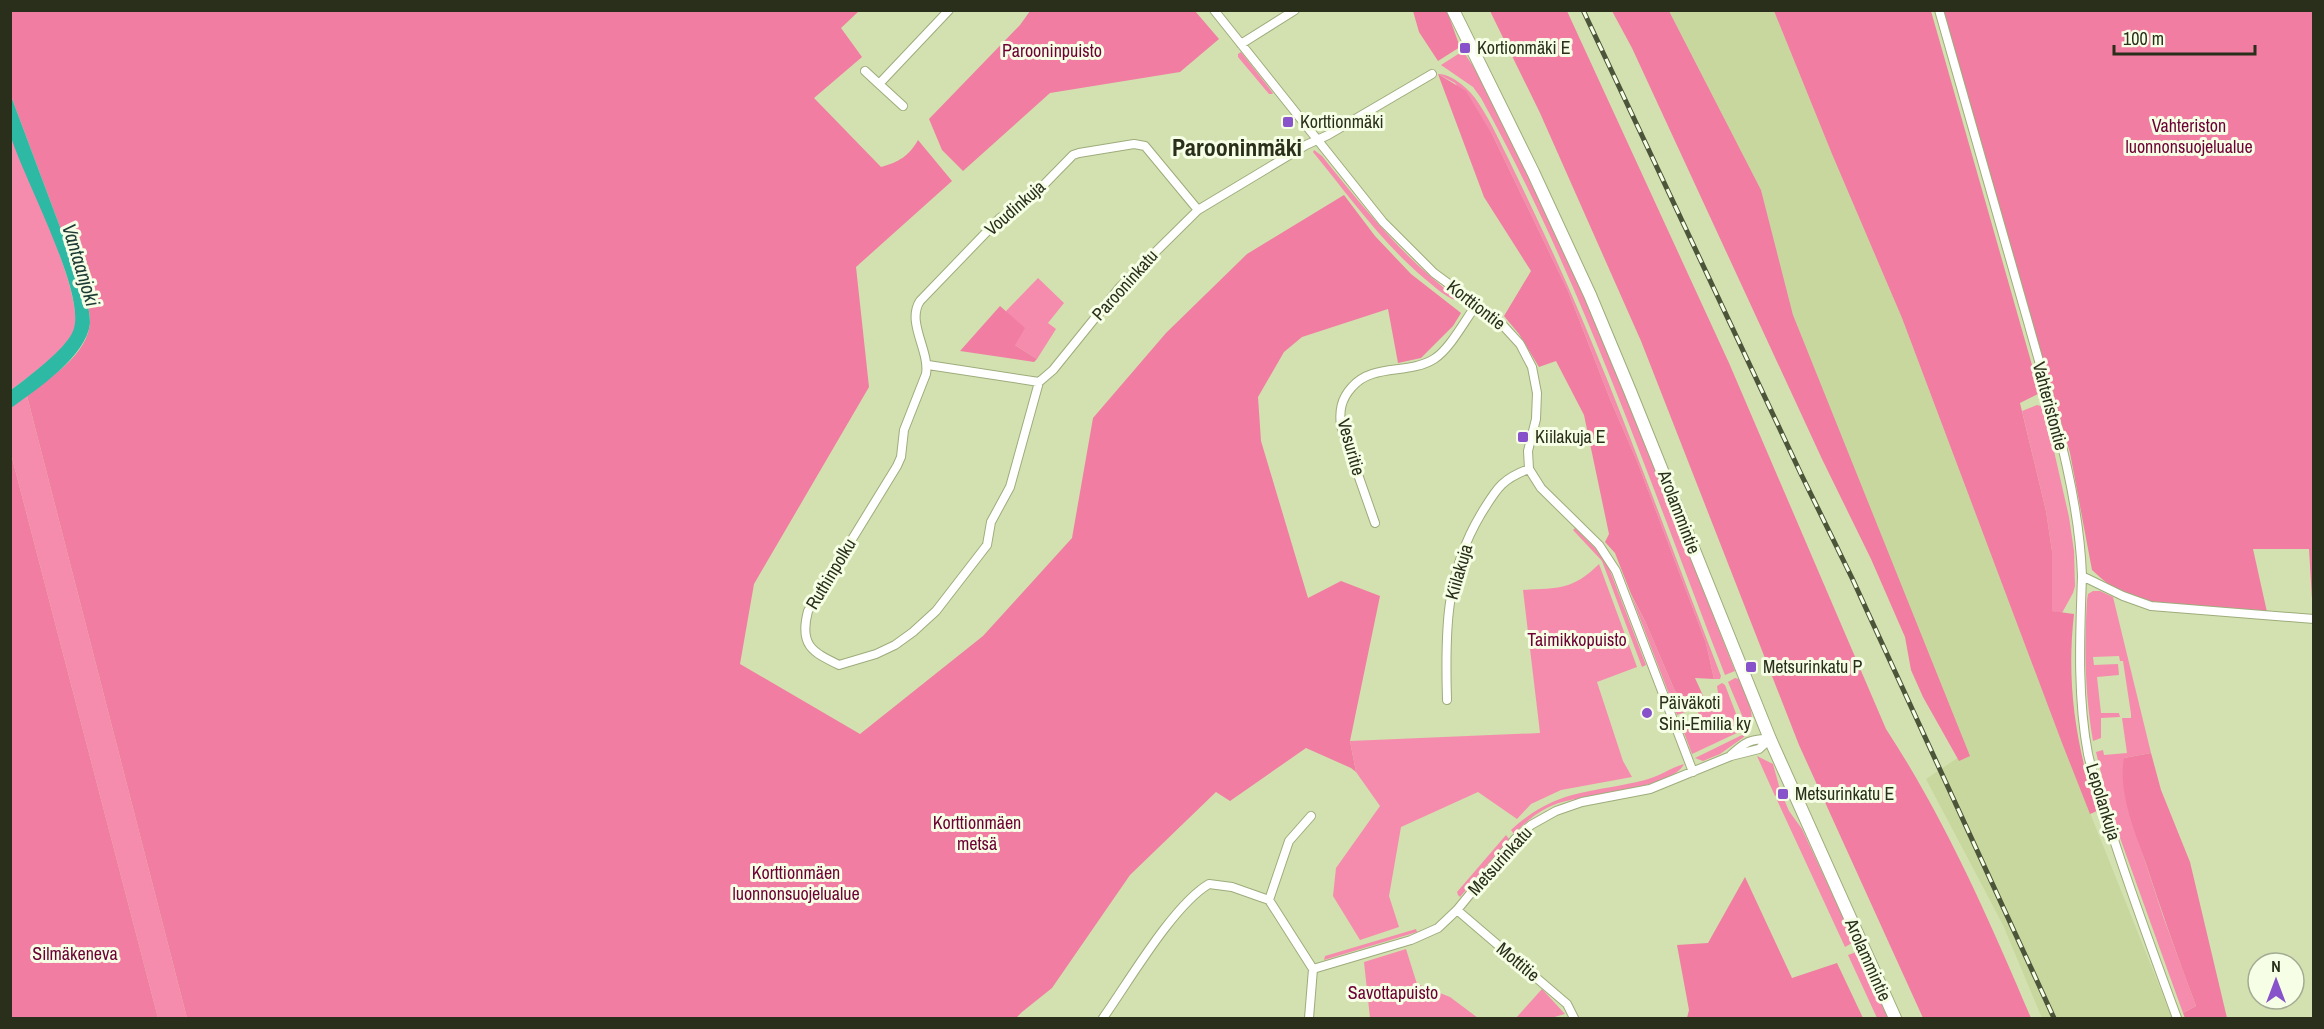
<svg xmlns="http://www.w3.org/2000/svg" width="2324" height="1029" viewBox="0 0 2324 1029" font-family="'Archivo Narrow',sans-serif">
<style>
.built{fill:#c7d79e}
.green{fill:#f68cad}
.forest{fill:#f17da2}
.water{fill:#2eb9a5}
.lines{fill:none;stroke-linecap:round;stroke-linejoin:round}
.street-casing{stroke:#9eac7c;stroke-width:10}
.secondary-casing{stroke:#9eac7c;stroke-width:14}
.street{stroke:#fff;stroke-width:8}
.secondary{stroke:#fff;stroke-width:12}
.rail-casing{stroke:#4c543a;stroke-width:5}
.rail{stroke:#f6fee5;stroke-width:3;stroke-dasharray:9;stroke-linecap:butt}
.poi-dot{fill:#8752ca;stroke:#f6fee5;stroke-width:2}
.labels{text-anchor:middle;stroke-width:6;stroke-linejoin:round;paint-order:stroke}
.poi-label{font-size:18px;fill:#292f1b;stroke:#f6fee5;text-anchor:start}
.park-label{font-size:18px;fill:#6d0035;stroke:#f6fee5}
.street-label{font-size:18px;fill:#292f1b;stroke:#f6fee5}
.water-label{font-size:20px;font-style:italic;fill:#1e3a35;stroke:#f6fee5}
.district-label{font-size:24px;font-weight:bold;fill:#292f1b;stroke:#f6fee5}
</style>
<rect width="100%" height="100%" fill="#d2e1af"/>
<!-- built -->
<path class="built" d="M 1669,11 L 1774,11 L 1832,154 L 1902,318 L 2062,743 L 2172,1018 L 2042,1018 L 2003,925 L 1926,779 L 1959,757 L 1793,315 L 1761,190 Z"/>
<!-- green -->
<path class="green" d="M 1463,51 L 1479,75 L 1504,123 L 1585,298 L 1650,455 L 1735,671 L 1725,675 C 1649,481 1582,281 1481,98 L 1473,87 L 1441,65 Z
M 1241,52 L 1273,93 L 1272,94 L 1269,94 L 1238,57 L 1238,54 Z
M 1438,74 C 1450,73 1468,88 1475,98 C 1488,116 1498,138 1508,158 C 1521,185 1534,212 1547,240 C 1613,382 1664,530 1721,676 L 1720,679 L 1714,679 L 1706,643 L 1637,461 L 1610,399 L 1568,291 L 1493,136 L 1455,83 Z
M 10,135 C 25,170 86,300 74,330 C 67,349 27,378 11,390 Z
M 1314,150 L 1322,156 C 1364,208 1402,257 1457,298 L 1455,300 C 1444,296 1434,286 1425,279 C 1382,243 1349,196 1313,152 Z
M 1038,278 L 1064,303 L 1048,323 L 1056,329 L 1037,359 L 1015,345 L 1006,311 Z
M 27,396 L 187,1018 L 158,1018 L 11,454 L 10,408 Z
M 2037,405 L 2044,407 L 2069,517 L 2074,551 L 2075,586 L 2073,593 L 2062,613 L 2052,611 L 2052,551 L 2046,511 L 2022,411 Z
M 1575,528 L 1602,555 L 1609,568 L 1646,665 L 1642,667 L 1602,561 L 1573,530 Z
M 1599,564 L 1637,667 L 1597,682 L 1623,761 L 1632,777 L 1561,790 L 1531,804 L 1517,819 L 1478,792 L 1401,827 L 1389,896 L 1399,927 L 1360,940 L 1333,896 L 1336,868 L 1380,806 L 1356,772 L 1350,741 L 1540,733 L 1523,590 C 1558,588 1573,590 1599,564 Z
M 2093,591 L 2100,591 L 2113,597 L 2151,753 L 2124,758 L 2125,793 L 2138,840 L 2163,916 L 2196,1006 L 2183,1013 L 2110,810 L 2096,752 L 2103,750 L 2104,755 L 2127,753 L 2122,718 L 2131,718 L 2131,714 L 2123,661 L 2120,661 L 2119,656 L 2093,657 L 2094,665 L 2118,664 L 2119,675 L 2097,677 L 2101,713 L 2119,713 L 2120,717 L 2101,718 L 2101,738 L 2093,741 C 2085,694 2084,647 2087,600 L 2088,594 Z
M 1631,595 L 1645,621 L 1675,691 L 1688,702 L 1705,700 L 1718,693 L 1717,686 L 1722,683 L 1725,685 L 1740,724 L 1741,729 L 1739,732 L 1692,754 L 1683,730 L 1702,723 L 1698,712 L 1688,711 L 1677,715 Z
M 1735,678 L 1739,679 C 1746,696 1757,713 1749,732 L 1728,682 Z
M 1744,734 L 1744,737 L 1720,754 L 1703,761 L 1695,758 Z
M 1757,756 L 1773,764 L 1781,793 L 1775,796 Z
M 1684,764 C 1672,789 1584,794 1556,804 C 1540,810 1526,821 1514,834 L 1511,830 C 1557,788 1589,794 1645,780 C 1658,777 1670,768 1684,764 Z
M 1783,797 L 1789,811 L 1802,829 L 1853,939 L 1852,943 L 1845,947 L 1777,800 Z
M 1506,835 L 1509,839 L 1460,897 L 1458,895 L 1457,892 Z
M 1416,929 L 1417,932 L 1324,960 L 1325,956 Z
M 1406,949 L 1417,984 L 1450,997 L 1478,1018 L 1370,1018 L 1364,962 Z
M 1856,952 L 1860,954 L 1888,1018 L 1877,1018 L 1848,955 Z
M 1542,989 L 1565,1014 L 1551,1018 L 1516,1018 Z"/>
<!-- forest -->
<path class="forest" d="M 11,11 L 859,11 L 841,28 L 862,57 L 814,98 L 881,167 C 899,162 909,156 918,140 L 952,181 L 856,267 L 869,387 L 754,584 L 740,664 L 860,734 L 983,636 L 1072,538 L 1093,418 L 1166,333 L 1247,254 L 1344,195 L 1375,236 L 1411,274 L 1461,313 L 1453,326 L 1421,358 L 1398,363 L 1388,309 L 1302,337 L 1284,352 L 1258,397 L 1261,441 L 1308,598 L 1341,581 L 1380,596 L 1350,741 L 1356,772 L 1351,768 L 1306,748 L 1230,801 L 1216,792 L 1130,875 L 1052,988 L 1022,1012 L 1016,1018 L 187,1018 L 27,396 C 50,377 88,355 90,322 C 90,315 88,306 87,299 L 11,96 Z
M 1030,11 L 1195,11 L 1219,39 L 1180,72 L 1050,93 L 963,171 L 942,150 L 929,119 L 1020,25 Z
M 1413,11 L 1447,11 L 1460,47 L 1438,61 L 1419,32 Z
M 1490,11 L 1567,11 L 1729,363 L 1886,729 C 1945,819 1989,919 2031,1018 L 1923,1018 L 1799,745 L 1641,341 L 1540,113 Z
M 1612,11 L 1669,11 L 1761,190 L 1793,315 L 1970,756 L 1959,761 L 1923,697 L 1911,670 L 1905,637 L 1871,559 L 1822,459 L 1632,48 Z
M 1774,11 L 1931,11 L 2040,393 L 2020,403 L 2046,511 L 2052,551 L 2052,611 L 2074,614 C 2066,684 2076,745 2097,811 L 2090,814 L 2062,743 L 1902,318 L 1832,154 Z
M 1943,11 L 2313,11 L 2313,616 L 2309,549 L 2253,549 L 2267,612 C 2222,609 2152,612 2114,588 C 2106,583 2099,576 2092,570 L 2070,453 Z
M 1438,74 L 1466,91 L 1493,136 L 1568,291 L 1610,399 L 1637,461 L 1706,643 L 1714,679 L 1695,678 L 1705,700 L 1688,702 L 1675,691 L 1645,621 L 1631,594 L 1615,553 L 1605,542 L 1609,534 L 1584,415 L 1556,361 L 1539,367 L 1519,334 L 1504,316 L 1531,271 L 1484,197 Z
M 1000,306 L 1025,328 L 1015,345 L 1037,359 L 1034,362 L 960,351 Z
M 10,447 L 11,454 L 158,1018 L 11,1018 Z
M 2151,753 L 2161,790 L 2190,862 L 2227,1018 L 2185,1018 L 2183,1013 L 2196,1006 C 2178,958 2161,910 2145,861 C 2134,829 2118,792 2124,758 Z
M 1745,877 L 1792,978 L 1837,963 L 1863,1018 L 1687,1018 L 1689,1010 L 1677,945 L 1708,943 Z"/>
<!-- water -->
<path class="water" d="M 11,96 L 87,299 C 88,307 90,315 90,323 C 87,356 36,390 11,408 L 11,390 C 27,378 66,349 73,331 C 88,296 23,177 11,137 C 8,125 10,109 11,96 Z"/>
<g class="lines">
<defs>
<path id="street" d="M 1214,10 L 1383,222 L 1434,273 L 1498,320 L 1520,344 L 1532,367 L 1537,393 L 1536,419 L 1528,451 L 1529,469 L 1541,488 L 1599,545 L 1616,571 L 1693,772
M 1939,10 C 1968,114 1998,218 2028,322 C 2051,405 2079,490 2082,576 L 2123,596 L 2151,606 L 2314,619
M 1241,44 L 1295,10
M 865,71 L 879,84
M 903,106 L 879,84 L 949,10
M 928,365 L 1039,382 L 1053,370 L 1120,287 L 1198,210 L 1306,145 L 1328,135 L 1432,74
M 1039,382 L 1010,487 L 991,522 L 987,545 L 936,611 L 913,632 L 895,645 L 876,654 L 839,665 C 812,652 799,645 808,611 L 897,466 L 901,457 L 904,430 L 926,374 C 930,351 906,322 920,301 L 1000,218 L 1024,205 L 1073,155 L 1079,153 L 1134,144 L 1145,146 L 1198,210
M 1375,523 L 1341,426 C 1339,411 1341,399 1352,387 C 1373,363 1408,375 1434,359 C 1450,349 1465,320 1477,304
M 2082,576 C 2080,634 2077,696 2088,754 C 2095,785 2106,816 2116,846 C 2135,904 2156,961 2177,1018
M 1447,700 C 1445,633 1445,574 1481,514 C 1496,490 1501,479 1529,469
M 1731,755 C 1744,743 1751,738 1770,739
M 1269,900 L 1289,841 L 1311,816
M 1457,910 L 1567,1004 L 1574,1018
M 1103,1018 C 1128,983 1173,905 1209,884 L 1232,887 L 1269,900 L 1313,969
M 1309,1018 L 1313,969 L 1411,940 L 1438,928 L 1457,910 L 1515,839 L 1531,825 L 1556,811 L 1582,802 L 1650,789 L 1731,756 L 1759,749 L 1770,739"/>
<path id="secondary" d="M 1453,10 L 1533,172 L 1590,295 L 1630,391 L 1770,739 L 1895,1018"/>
</defs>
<!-- street casing -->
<use href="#street" class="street-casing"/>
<!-- secondary casing -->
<use href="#secondary" class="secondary-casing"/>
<!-- street -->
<use href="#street" class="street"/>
<!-- secondary -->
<use href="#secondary" class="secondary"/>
<defs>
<path id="rail" d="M 1583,10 L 1801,474 L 1852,578 L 2054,1018"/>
</defs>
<!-- rail casing -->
<use href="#rail" class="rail-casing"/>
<!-- rail -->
<use href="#rail" class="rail"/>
</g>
<!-- markers -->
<g class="poi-dot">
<rect x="1459" y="42" width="12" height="12" rx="3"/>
<rect x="1282" y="116" width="12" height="12" rx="3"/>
<rect x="1517" y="431" width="12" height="12" rx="3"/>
<rect x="1745" y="661" width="12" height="12" rx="3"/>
<circle cx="1647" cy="713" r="6"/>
<rect x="1777" y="788" width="12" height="12" rx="3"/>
</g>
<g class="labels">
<!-- poi labels -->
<g class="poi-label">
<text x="1477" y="54">Kortionmäki E</text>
<text x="1300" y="128">Korttionmäki</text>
<text x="1535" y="443">Kiilakuja E</text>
<text x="1763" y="673">Metsurinkatu P</text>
<text x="1659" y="709">Päiväkoti<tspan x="1659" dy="21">Sini-Emilia ky</tspan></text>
<text x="1795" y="800">Metsurinkatu E</text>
</g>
<!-- park labels -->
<g class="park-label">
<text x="1052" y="57">Parooninpuisto</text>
<text x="2189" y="132">Vahteriston<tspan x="2189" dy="21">luonnonsuojelualue</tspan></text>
<text x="1577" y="646">Taimikkopuisto</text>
<text x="977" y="829">Korttionmäen<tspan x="977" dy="21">metsä</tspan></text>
<text x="796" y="879">Korttionmäen<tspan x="796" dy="21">luonnonsuojelualue</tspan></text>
<text x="75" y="960">Silmäkeneva</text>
<text x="1393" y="999">Savottapuisto</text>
</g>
<!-- street labels -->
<g class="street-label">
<text transform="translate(1015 208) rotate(-41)" y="6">Voudinkuja</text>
<text transform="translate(1125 285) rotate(-48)" y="6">Parooninkatu</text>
<text transform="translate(1476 305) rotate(38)" y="6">Korttiontie</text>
<text transform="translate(2050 406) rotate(75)" y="6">Vahteristontie</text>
<text transform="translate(1351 447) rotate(74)" y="6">Vesuritie</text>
<text transform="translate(1679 512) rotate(69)" y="6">Arolammintie</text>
<text transform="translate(1459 572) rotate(-74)" y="6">Kiilakuja</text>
<text transform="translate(831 574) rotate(-59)" y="6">Ruthinpolku</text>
<text transform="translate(2103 802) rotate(73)" y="6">Lepolankuja</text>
<text transform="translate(1500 861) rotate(-48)" y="6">Metsurinkatu</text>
<text transform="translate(1868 960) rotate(66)" y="6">Arolammintie</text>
<text transform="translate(1518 962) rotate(40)" y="6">Mottitie</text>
</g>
<!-- water labels -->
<g class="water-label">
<text transform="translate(81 265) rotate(73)" y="7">Vantaanjoki</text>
</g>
<!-- district labels -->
<g class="district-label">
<text x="1237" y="156">Parooninmäki</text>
</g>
</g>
<!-- border -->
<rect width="2324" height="1029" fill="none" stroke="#292f1b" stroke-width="24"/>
<!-- north arrow -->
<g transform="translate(2276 981)"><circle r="28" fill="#f6fee5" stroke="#a4ab94" stroke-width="1.5"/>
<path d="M0-4.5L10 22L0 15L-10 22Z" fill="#8752ca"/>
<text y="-9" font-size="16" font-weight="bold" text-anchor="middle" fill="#292f1b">N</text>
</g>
<!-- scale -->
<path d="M2114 45v9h141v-9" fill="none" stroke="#292f1b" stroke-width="3"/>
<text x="2123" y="45" font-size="18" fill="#292f1b" stroke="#f6fee5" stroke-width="4.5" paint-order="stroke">100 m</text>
</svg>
